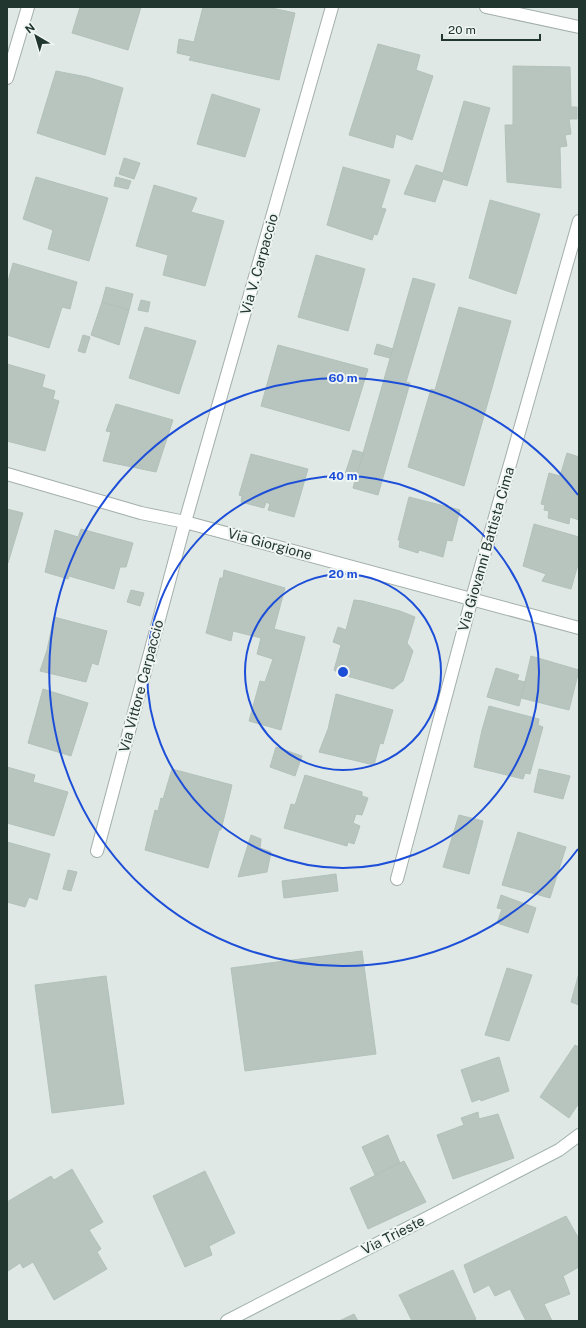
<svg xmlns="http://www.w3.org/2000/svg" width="586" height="1328" viewBox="0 0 586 1328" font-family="'Public Sans',sans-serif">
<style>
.building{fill:#b8c5bf;stroke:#b2c1ba}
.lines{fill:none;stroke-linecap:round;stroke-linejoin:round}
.street-casing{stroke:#a3afaa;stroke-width:14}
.secondary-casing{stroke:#a0b2ab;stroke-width:14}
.street{stroke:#fff;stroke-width:12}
.secondary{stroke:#fff;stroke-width:12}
.ring{fill:none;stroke:#1d4ed8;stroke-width:2}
.labels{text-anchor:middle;stroke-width:4;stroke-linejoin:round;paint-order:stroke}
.street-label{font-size:14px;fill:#223630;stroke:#eff5f2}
.centre{fill:#1d4ed8;stroke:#eff5f2;stroke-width:2}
.ring-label{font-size:12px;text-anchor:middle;font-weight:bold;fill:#1d4ed8;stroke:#eff5f2;stroke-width:4;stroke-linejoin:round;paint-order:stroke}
</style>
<rect width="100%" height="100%" fill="#dfe8e4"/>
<!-- building -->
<path class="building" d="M 80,7 L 141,7 L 128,50 L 72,33 Z
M 203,7 L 267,7 L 295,13 L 279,80 L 189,60 L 191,56 L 177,53 L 179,39 L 194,42 Z
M 378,44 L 420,55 L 416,70 L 433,76 L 412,140 L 396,134 L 393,148 L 349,135 Z
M 513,66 L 570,67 L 571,107 L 577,107 L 577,119 L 569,119 L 571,134 L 565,135 L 567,146 L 560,147 L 561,188 L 507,182 L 505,125 L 513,125 Z
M 56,71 L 87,77 L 123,88 L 105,155 L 37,133 Z
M 212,94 L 260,109 L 245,157 L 197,144 Z
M 464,101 L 490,108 L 467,186 L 443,179 L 435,202 L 404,194 L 416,165 L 443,173 Z
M 124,158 L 140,163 L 134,179 L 119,174 Z
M 343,167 L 390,180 L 381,208 L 386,209 L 377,235 L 374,234 L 372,240 L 327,225 Z
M 36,177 L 108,198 L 89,261 L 48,249 L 53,230 L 23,219 Z
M 116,177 L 131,181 L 128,189 L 114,186 Z
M 154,185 L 197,198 L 191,212 L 224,221 L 205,286 L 163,275 L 168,255 L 136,246 Z
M 490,200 L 540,214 L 516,294 L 469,278 Z
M 316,255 L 365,269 L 348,331 L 298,317 Z
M 13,263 L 77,282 L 70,309 L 62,307 L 49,348 L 7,335 L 7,285 Z
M 413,278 L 435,284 L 406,382 L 410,383 L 378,495 L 353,488 Z
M 106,287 L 133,294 L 129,310 L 102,302 Z
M 141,300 L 150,302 L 148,312 L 138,310 Z
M 102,302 L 129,310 L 119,345 L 91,335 Z
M 459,307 L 511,321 L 464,486 L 408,467 L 431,389 L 435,390 Z
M 145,327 L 196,341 L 179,394 L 129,378 Z
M 83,335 L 90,337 L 85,353 L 78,351 Z
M 377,344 L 393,349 L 390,358 L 374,354 Z
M 278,345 L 368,369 L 349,431 L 261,406 Z
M 7,364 L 45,375 L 42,387 L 55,391 L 53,399 L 59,401 L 45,451 L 7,441 Z
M 116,404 L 173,420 L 156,472 L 103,461 L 111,432 L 106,431 Z
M 353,450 L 364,453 L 356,477 L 345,474 Z
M 567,453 L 579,457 L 579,520 L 570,517 L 569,524 L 548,518 L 549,511 L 544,510 L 545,505 L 541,504 L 549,473 L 560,476 Z
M 251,454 L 308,469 L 294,517 L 268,510 L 270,504 L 266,502 L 264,508 L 241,502 L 242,496 L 239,495 Z
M 409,497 L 460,510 L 452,541 L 447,540 L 443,557 L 419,550 L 418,553 L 399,547 L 400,540 L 398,540 Z
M 7,509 L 23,513 L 8,563 L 7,562 Z
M 534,524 L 579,537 L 579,561 L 571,589 L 542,581 L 546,574 L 523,566 Z
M 81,529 L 133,543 L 126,567 L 120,567 L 114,589 L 69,576 L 68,579 L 45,572 L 55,530 L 78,537 Z
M 224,570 L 285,588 L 274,629 L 305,637 L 281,730 L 249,721 L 260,681 L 265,682 L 273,659 L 257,654 L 261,638 L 233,631 L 231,641 L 206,633 L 220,578 L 223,578 Z
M 131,590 L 144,593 L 140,606 L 127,602 Z
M 354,600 L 363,601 L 400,611 L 415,617 L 407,643 L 413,651 L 403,681 L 393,689 L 340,674 L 334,670 L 341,645 L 333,642 L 338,627 L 346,630 Z
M 54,617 L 107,631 L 98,665 L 92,663 L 86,682 L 40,671 L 47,650 Z
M 531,656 L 579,670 L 569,710 L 521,698 Z
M 496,668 L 519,675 L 517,680 L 525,682 L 519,706 L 487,697 Z
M 43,689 L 88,703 L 71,756 L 28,743 Z
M 336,694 L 393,710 L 383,744 L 380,743 L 374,765 L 319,752 L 328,729 Z
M 489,706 L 539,719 L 538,725 L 543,727 L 530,774 L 525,773 L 523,779 L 474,767 L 482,730 Z
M 276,747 L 302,756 L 295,776 L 270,767 Z
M 7,767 L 35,775 L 33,782 L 68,792 L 54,836 L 7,823 Z
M 172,769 L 232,785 L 221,830 L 219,830 L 208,868 L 145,850 L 155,810 L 158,811 L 161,798 L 163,799 Z
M 539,769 L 570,776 L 563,799 L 534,792 Z
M 305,775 L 362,792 L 362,796 L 368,798 L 362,815 L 356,814 L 353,823 L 360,826 L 354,844 L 348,842 L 347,846 L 284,828 L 291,804 L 295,805 Z
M 459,815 L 483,821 L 469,874 L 443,867 Z
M 518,832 L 566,847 L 550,898 L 502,885 Z
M 251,835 L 261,839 L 260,848 L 271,852 L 267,872 L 238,877 Z
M 7,842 L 50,854 L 37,900 L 29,897 L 25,907 L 7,902 Z
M 68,870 L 77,872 L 71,891 L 63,889 Z
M 336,874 L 338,891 L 284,898 L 282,881 Z
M 501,895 L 536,908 L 528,933 L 497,923 L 502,909 L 497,908 Z
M 362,951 L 376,1054 L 245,1071 L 231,968 Z
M 507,968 L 532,975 L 509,1041 L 485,1035 Z
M 579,973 L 579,1005 L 571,1002 Z
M 106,976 L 124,1104 L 52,1113 L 35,985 Z
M 575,1045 L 579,1047 L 579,1103 L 569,1118 L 540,1097 Z
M 499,1057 L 509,1091 L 481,1101 L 480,1099 L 472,1102 L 461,1070 Z
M 478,1112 L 479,1119 L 498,1114 L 514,1158 L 453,1179 L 437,1135 L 464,1125 L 461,1118 Z
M 388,1135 L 400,1163 L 375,1175 L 362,1147 Z
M 404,1161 L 426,1202 L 368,1229 L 350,1188 Z
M 72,1169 L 103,1222 L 89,1230 L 101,1249 L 97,1252 L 107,1269 L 54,1300 L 33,1262 L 23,1268 L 20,1263 L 8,1271 L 7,1269 L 7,1206 L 9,1205 L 7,1202 L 51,1176 L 54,1180 Z
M 205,1171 L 235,1233 L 209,1246 L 212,1255 L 185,1267 L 153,1196 Z
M 566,1216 L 579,1239 L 579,1267 L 563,1276 L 570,1294 L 544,1304 L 552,1321 L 526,1321 L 510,1289 L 495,1296 L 489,1285 L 474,1293 L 464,1265 Z
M 453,1270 L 476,1319 L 472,1321 L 412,1321 L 399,1295 Z
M 354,1314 L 358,1321 L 339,1321 Z"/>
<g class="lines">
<defs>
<path id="street" d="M 486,7 L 579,27
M 7,78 L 28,7
M 7,474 L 141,513 L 185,522 L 579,628
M 97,851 L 185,522 L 332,7
M 397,879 L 472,598 L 579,221"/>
<path id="secondary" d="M 227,1321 L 559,1150 L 579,1135"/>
</defs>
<!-- street casing -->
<use href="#street" class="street-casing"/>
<!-- secondary casing -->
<use href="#secondary" class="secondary-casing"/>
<!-- street -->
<use href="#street" class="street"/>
<!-- secondary -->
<use href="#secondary" class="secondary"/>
</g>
<!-- distance rings -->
<g class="ring">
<circle cx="343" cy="672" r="98"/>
<circle cx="343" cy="672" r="196"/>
<path d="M578 849A294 294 0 1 1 578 495"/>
</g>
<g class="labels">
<!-- street labels -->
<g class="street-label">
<text transform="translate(259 264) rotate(-74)" y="5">Via V. Carpaccio</text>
<text transform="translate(270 544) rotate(15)" y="5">Via Giorgione</text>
<text transform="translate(486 549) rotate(-74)" y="5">Via Giovanni Battista Cima</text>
<text transform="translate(141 686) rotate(-75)" y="5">Via Vittore Carpaccio</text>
<text transform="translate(393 1235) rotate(-27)" y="5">Via Trieste</text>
</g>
</g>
<circle cx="343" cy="672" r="6" class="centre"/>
<g class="ring-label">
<text x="343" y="382">60 m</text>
<text x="343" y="480">40 m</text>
<text x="343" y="578">20 m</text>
</g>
<!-- border -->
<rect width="586" height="1328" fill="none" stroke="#223630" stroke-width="16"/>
<!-- north arrow -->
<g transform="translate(36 36) rotate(322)" stroke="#eff5f2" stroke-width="3" paint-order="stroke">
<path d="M0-3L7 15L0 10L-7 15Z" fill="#223630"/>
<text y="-6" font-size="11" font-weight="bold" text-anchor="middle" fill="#223630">N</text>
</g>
<!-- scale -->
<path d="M442 34v6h98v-6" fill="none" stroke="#223630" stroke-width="2"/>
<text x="448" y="34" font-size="12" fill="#223630" stroke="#eff5f2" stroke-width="3" paint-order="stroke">20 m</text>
</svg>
